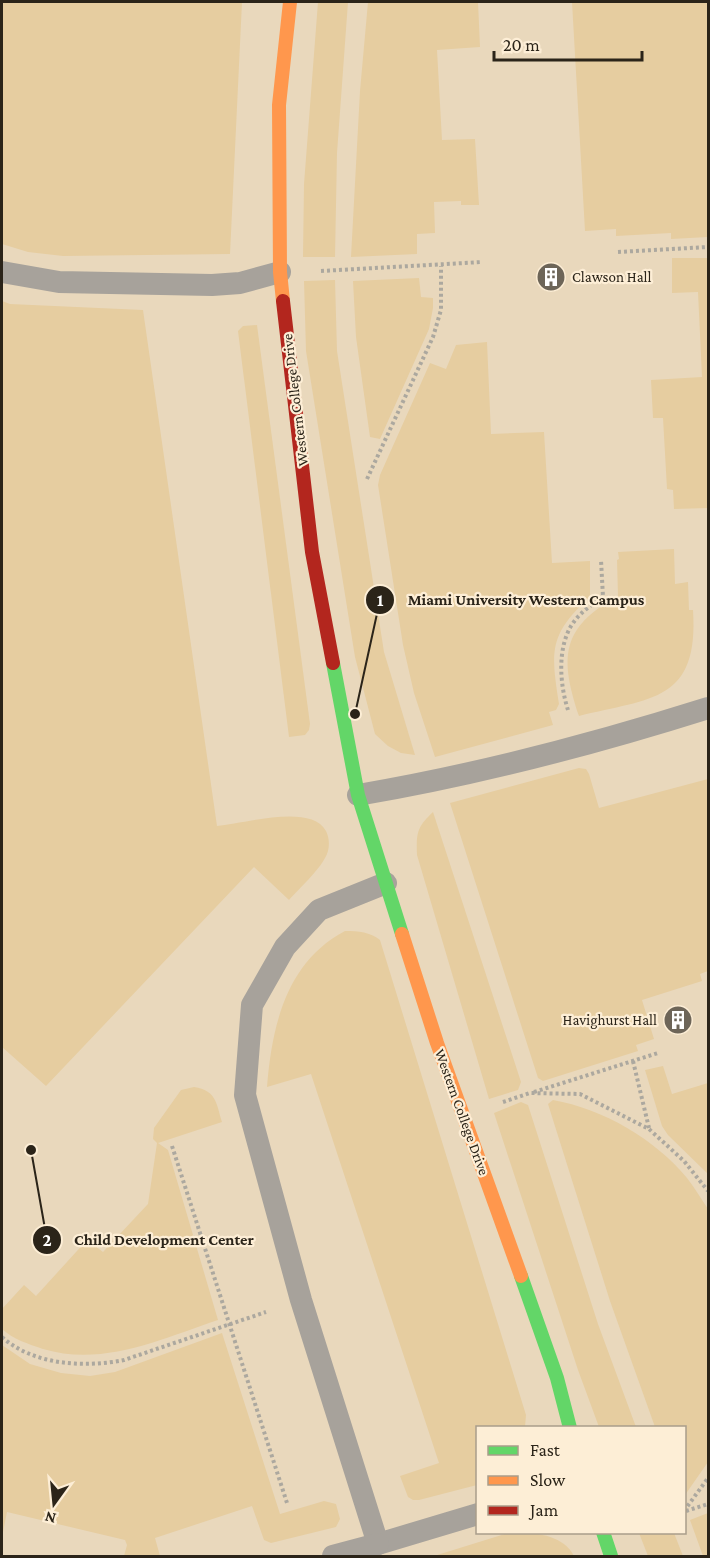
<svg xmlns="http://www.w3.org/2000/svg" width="710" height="1558" font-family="'Crimson Pro',serif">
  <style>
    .built { fill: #e9d8bc; fill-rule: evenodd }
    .green { fill: #e6cda0 }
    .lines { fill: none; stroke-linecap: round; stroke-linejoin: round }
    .path { stroke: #aca89f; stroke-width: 4; stroke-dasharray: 3 3; stroke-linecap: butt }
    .lane { stroke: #a7a29b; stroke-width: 22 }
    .fast { stroke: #63d668; stroke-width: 14 }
    .slow { stroke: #ff974d; stroke-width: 14 }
    .jam { stroke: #b3261e; stroke-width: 14 }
    .labels { text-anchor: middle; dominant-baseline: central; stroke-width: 4.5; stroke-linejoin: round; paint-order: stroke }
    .poi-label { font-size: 15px; fill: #2b2419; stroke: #fdeed6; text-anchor: start }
    .street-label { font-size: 15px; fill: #2b2419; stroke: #fdeed6 }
    .leader { fill: none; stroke: #2b2419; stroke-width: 2 }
    .callout-dot { fill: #2b2419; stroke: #fdeed6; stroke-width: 2 }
    .mark-label { font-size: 18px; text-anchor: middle; font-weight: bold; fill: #fff }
    .callout-label { font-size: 16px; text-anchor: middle; font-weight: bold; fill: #2b2419; stroke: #fdeed6; stroke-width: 4.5; stroke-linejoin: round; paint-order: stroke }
  </style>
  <rect width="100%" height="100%" fill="#e8decd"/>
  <path class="built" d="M2,2H708V1556H2ZM478,1428H684V1532H478Z"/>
  <g class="green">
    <polygon points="2,2 242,2 230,254 63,256 28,252 2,244"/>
    <polygon points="318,2 348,2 337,153 335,257 303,257 304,184"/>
    <polygon points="368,2 478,2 480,47 437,50 442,140 475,139 479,205 461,205 461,201 434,202 435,233 417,234 417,254 351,257 360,91"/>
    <polygon points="572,2 708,2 708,237 671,239 671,233 616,236 616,229 585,231"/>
    <polygon points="672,258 708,258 708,508 674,509 673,490 667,489 663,418 653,418 651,380 702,377 698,292 672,293"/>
    <polygon points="419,278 421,297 433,298 433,308 429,329 380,439 370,437 356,337 353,281"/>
    <polygon points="335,280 337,351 384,652 415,755 401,753 388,746 375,734 355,657 306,351 304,281"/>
    <path d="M2,301L10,304L143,310L217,826C243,824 311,803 326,831C330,839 330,850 325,858C319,870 299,889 289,900L254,867L46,1086L2,1047Z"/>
    <polygon points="257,325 310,724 309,730 305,735 289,737 238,331 243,326"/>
    <path d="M487,342L491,434L544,432L552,563L590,561V597C548,635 551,652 559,704L556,710L549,712L553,725L435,757L414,693L403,645L378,485L380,475L430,363L446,369L456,345Z"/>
    <path d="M674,549L675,584L688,582L689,610H693C699,702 651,698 579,716C560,658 560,628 618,596L617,560L619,559L618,552Z"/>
    <polygon points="579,768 586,769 589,774 599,808 708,779 708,971 700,974 702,981 642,1000 654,1039 636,1045 638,1051 543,1081 538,1078 450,803"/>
    <path d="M433,812L521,1082L518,1090L489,1099L417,855C416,833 417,827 433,812Z"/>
    <path d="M345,931C359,931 370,932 380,940L526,1415L525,1427L478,1428L477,1485L419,1500H413L408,1497L400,1476L439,1463L311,1074L267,1087C272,1026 286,962 345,931Z"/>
    <polygon points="663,1066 672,1094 708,1083 708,1174 668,1135 662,1126 645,1070"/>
    <path d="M194,1087C217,1091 216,1103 222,1122L158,1143L168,1150L218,1320C161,1339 103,1367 43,1349C28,1344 13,1339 2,1329V1309L24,1285L36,1296L87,1240L103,1252L148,1204L157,1143L153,1139L154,1128L181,1090Z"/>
    <path d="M553,1100C603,1109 655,1139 687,1178C695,1188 701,1199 708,1209V1462L685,1495L684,1428L655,1427L610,1301L548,1104Z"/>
    <polygon points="521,1102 528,1105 598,1324 636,1427 599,1427 578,1370 494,1113"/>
    <polygon points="222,1333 280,1514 324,1501 336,1504 340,1519 336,1527 271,1543 264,1540 252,1506 155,1538 160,1556 124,1556 127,1545 125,1540 7,1512 2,1537 2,1345 30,1364 61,1373 90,1376 115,1372"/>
    <polygon points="708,1513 708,1556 703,1556 690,1520"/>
    <path d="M508,1533C531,1532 562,1533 574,1556H434Z"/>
    <polygon points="639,1533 674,1533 683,1556 648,1556"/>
  </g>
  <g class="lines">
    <g class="path">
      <polyline points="618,252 708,247"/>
      <polyline points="321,271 482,262"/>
      <polyline points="367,479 433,337 441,310 441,266"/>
      <path d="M568,710C560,685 557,650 571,626C579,613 591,605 603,597L601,560"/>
      <polyline points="633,1061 649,1128"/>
      <polyline points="534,1092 658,1053"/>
      <polyline points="503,1102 530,1093 580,1094 649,1129 684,1161 708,1191"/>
      <polyline points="172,1146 287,1503"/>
      <path d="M2,1337C33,1365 84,1368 124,1360L266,1312"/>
      <polyline points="684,1511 708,1478"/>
      <polyline points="686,1511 708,1504"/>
    </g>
    <g class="lane">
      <polyline points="2,272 59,282 212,285 240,283 280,272"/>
      <path d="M358,795C476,775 594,744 708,708"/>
      <polyline points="386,883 319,910 285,947 252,1005 245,1095 301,1300 378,1544 478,1514"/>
      <polyline points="333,1556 378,1544"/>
    </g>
    <g class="fast">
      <polyline points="333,663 358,795 402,934"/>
      <polyline points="521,1276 557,1378 570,1428"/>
      <polyline points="603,1532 611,1556"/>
    </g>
    <g class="slow">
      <polyline points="283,301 280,272 279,105 290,2"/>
      <polyline points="402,934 437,1043 521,1276"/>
    </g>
    <polyline class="jam" points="283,301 312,552 333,663"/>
  </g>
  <defs>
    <g id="building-disc" transform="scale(1.5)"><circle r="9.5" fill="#6d6558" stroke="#fdeed6"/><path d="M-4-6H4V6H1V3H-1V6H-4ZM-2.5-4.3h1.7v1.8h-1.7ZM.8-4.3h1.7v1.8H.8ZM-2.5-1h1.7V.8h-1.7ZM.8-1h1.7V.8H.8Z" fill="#fff"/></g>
  </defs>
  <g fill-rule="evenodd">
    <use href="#building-disc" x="551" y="277"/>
    <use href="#building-disc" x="678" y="1020"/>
  </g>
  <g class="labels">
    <g class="poi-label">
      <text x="572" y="277">Clawson Hall</text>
      <text x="657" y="1020" text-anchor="end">Havighurst Hall</text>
    </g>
    <g class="street-label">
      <text transform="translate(295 400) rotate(-97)">Western College Drive</text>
      <text transform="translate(462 1112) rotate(70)">Western College Drive</text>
    </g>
  </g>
  <path class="leader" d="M355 714L380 600M31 1150L47 1240"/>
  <g class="callout-dot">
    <circle cx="355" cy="714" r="6"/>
    <circle cx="31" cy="1150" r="6"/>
    <circle cx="380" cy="600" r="15"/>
    <circle cx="47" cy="1240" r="15"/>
  </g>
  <g class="mark-label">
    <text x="380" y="606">1</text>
    <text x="47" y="1246">2</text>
  </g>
  <g class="callout-label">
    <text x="526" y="605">Miami University Western Campus</text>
    <text x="164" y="1245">Child Development Center</text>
  </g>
  <rect width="710" height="1558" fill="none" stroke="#2b2419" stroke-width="6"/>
  <rect x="476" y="1426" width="210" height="108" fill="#fdeed6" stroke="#a99d8a" stroke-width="1.5"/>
  <rect x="488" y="1446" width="30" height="9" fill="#63d668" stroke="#a99d8a" stroke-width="1.5"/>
  <text x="530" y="1456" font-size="18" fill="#2b2419">Fast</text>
  <rect x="488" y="1476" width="30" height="9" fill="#ff974d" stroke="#a99d8a" stroke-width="1.5"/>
  <text x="530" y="1486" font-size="18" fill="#2b2419">Slow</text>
  <rect x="488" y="1506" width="30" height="9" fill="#b3261e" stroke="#a99d8a" stroke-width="1.5"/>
  <text x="530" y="1516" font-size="18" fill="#2b2419">Jam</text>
  <g transform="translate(54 1504) rotate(195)" stroke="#fdeed6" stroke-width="4.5" paint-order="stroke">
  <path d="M0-4.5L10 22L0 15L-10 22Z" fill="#2b2419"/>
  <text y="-9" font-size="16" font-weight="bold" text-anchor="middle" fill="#2b2419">N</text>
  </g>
  <path d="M494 51v9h148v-9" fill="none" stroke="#2b2419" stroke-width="3"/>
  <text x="503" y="51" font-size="18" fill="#2b2419" stroke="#fdeed6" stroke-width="4.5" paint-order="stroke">20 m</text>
</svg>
